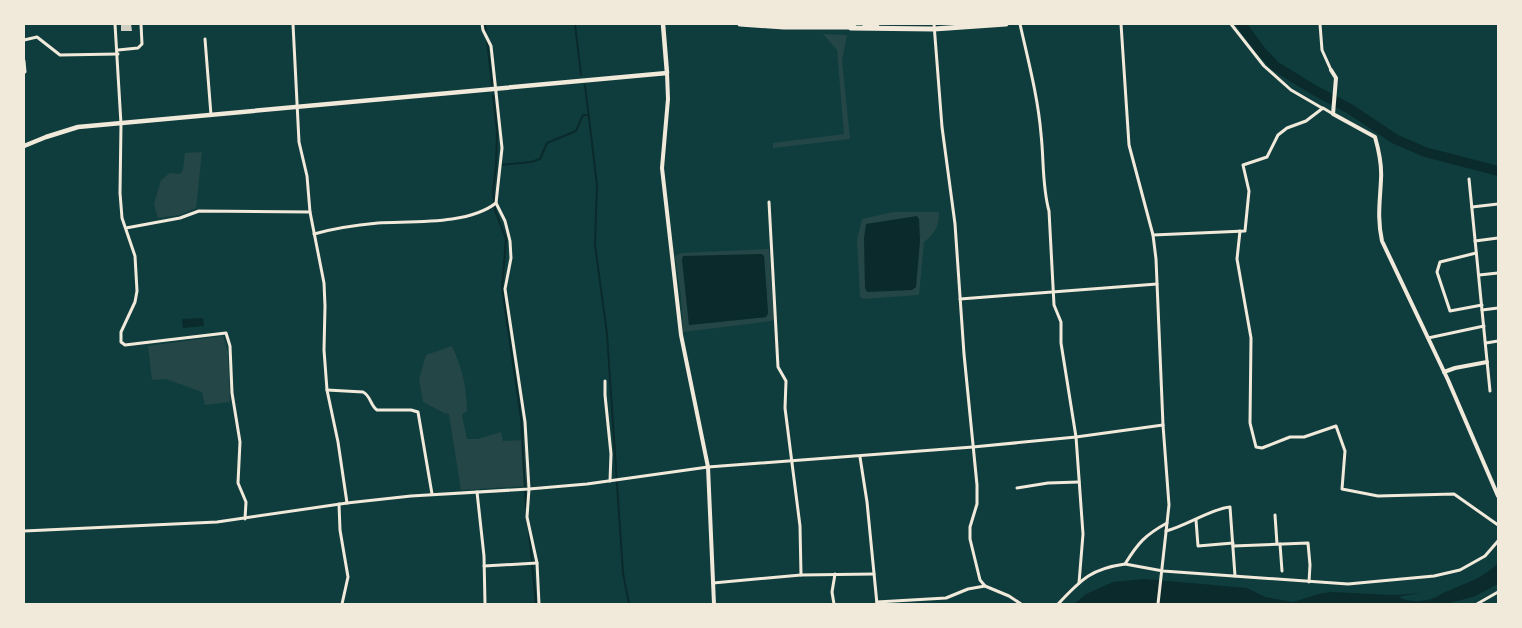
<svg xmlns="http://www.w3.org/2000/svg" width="1522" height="628" font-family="'Roboto Condensed',sans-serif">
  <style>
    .green { fill: #244646; fill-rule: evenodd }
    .water { fill: #0a2a2b }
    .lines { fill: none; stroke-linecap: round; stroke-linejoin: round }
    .stream { stroke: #0a2a2b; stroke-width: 2 }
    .river { stroke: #0a2a2b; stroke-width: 10 }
    .building { fill: #cfcfc3 }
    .minor { stroke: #f1e9da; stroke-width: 3 }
    .tertiary { stroke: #f1e9da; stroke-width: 4 }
    .primary { stroke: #f1e9da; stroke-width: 4.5 }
    .trunk { stroke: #f1e9da; stroke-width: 5 }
  </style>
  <rect width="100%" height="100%" fill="#0f3d3e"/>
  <g class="green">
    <polygon points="823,34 847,35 842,60 850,139 773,148 773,143 844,134 837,50"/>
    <polygon points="202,152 196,208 180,215 158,218 154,204 161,180 170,173 180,174 183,170 185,153"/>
    <path d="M894,212H939C939,226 935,234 924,242L919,295L864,299L860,297L857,240L862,219Z"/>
    <path d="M769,249L774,319L771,321L683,332L681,296L675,256L681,253ZM764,256L768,313L766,317L689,325L687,295Z"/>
    <polygon points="223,336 228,353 230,402 205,405 202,392 166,379 152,380 148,346"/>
    <path d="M452,346C463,372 466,383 467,411L462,415L467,439H478L501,432L503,441L524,440L527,486L461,490L449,414L444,413L423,402L419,379L426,355Z"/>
  </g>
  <g class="water">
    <polygon points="917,216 919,219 920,241 916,287 912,290 867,292 865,288 864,238 866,224"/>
    <polygon points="762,254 764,256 768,313 766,317 689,325 682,260 683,256"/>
    <polygon points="203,318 204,326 183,328 182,319"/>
    <path d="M1498,563V584L1473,597L1445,604H1074L1086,594L1113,582L1145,579L1247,588L1265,597L1293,602L1319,594L1331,592L1393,595L1423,593L1401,596L1400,598C1410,602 1424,602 1434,598C1439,596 1443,592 1448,591C1466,583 1484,578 1498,563Z"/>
  </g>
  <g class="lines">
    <g class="stream">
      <polyline points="485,24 486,34"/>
      <polyline points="575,24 581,75"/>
      <polyline points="487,41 492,85"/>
      <polyline points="585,85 597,185 595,245 607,334 623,573 629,604"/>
      <polyline points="493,96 497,132 496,166 493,191 495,210 506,239 502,288 521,418 526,507"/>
      <polyline points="501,165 531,162 540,159 547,143 576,131 583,115 588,115"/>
      <polyline points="529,532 536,604"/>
    </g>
    <polyline class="river" points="1241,24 1261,51 1275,66 1314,90 1350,109 1395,139 1425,152 1498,171"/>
  </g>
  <polygon class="building" points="121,24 131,24 132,31 121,31"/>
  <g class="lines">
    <g class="minor">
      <polyline points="115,24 121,124 120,193 122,218 135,256 137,291 135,302 121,332 121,342 125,345 226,333 230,346 232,393 240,442 238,483 246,502 245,519"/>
      <polyline points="293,24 299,142 307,176 310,212 324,283 325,306 324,350 327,390 338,442 347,503"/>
      <polyline points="482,24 483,30 491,46 502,148 496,203 505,221 510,241 511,258 505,289 525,422 529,489 527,517 537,563 539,604"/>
      <polyline points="934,24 942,127 955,224 964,354 977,485 977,504 970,527 970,539 980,580 985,586 1009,596 1021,604"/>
      <path d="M1020,24C1028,60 1038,97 1041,134C1044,160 1042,186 1049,211L1054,305L1061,322V343L1076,437L1083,534L1079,583"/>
      <polyline points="1121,24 1129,145 1153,235 1156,259 1163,425 1169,505 1158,604"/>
      <polyline points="1231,24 1264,66 1291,90 1322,108"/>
      <polyline points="1320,24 1322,50 1331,70"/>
      <polyline points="205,39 211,115"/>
      <polyline points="24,40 37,37 60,55 118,54"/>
      <polyline points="118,50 138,48 142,44 141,24"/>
      <polyline points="24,61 25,72"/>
      <polyline points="1469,179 1490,391"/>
      <polyline points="769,202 778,367 786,381 785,408 800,526 801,575"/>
      <polyline points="1472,207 1498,204"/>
      <polyline points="126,228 180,218 199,211 310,212"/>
      <polyline points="1240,231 1237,259 1251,338 1250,423 1256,447 1262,448 1290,437 1304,437 1336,426 1345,451 1342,489 1378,496 1454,494 1498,525"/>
      <path d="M314,234C335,228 356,225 378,223C413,221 468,225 496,203"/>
      <polyline points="1153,235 1245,231 1249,191 1243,165 1267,157 1278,135 1287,128 1306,121 1323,108 1333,114"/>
      <polyline points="1475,241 1498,238"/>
      <polyline points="1476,253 1440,262 1437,272 1450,311 1482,305"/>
      <polyline points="1479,275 1498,273"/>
      <polyline points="960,299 1157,284"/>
      <polyline points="1482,310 1498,308"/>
      <polyline points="1428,338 1484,326"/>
      <polyline points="1486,343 1498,341"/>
      <polyline points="605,381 605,395 611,454 610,481"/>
      <path d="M327,390L363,392C371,396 370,405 377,410H411L418,412L432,494"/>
      <polyline points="860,457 867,502 877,604"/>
      <polyline points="1017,488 1048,483 1079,482"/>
      <polyline points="477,492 484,556 485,604"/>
      <polyline points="339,504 340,530 348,577 342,604"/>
      <polyline points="1275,515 1277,544"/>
      <polyline points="1196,520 1198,546 1233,543"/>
      <polyline points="24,531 217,522 347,503 411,496 529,489 587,484 708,467 973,447 1076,437 1163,425"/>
      <path d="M1166,531C1186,526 1213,508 1230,507L1235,576"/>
      <polyline points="1280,544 1282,571"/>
      <polyline points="1233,546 1308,543 1310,565 1309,582"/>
      <polyline points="1125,564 1163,571 1348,584 1434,576 1460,570 1485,556 1498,541"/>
      <polyline points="484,566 537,563"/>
      <polyline points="713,583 801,575 874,574"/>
      <polyline points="877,602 946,598 968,589 985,586"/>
      <polyline points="834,604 832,592 835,574"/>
      <path d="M1058,604C1081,580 1090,569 1125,564C1138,543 1145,535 1167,523"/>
      <polyline points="1477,604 1498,592"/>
    </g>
    <g class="tertiary">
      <path d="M1331,70L1336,78L1333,114L1375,137C1379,151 1382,165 1381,179C1380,202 1377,218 1382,241L1448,380L1498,496"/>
      <polyline points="667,73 668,99 662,168 681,335 708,467 714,604"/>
      <polyline points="1444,372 1455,368 1487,362"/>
    </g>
    <polyline class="primary" points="24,146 46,137 78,127 667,73 663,24"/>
    <g class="trunk">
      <polyline points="740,24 784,27 854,27"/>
      <polyline points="865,26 877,24"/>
      <polyline points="851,28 934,29 1006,24"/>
    </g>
  </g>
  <rect width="1522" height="628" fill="none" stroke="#f1e9da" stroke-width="50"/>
</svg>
